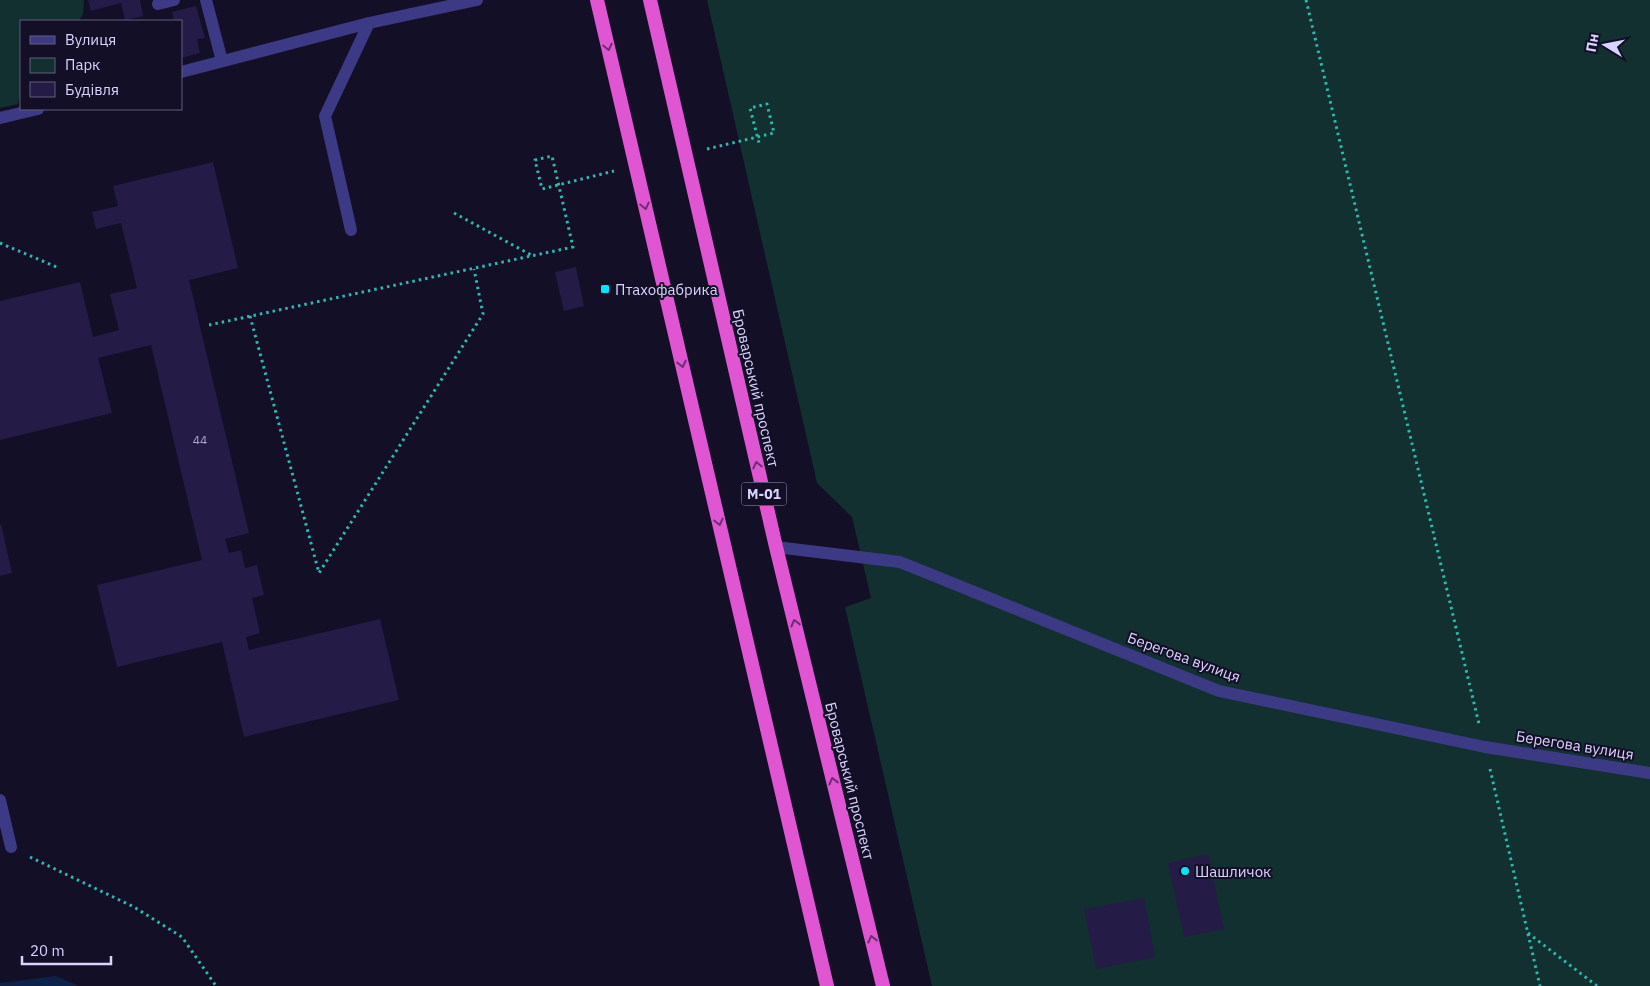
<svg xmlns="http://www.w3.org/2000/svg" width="1650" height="986" font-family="'IBM Plex Sans',sans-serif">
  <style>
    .green { fill: #12302f }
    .water { fill: #0c2248 }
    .building { fill: #241b47 }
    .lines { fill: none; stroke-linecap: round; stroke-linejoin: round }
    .path { stroke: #2fb8b0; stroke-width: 3; stroke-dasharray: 2.5 4; stroke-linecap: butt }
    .service { stroke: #3d3a85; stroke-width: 12 }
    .minor { stroke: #3d3a85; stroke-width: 12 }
    .trunk { stroke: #e055d1; stroke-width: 14 }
    .oneway { stroke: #6f2e73 }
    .poi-dot { fill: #00e5ff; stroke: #130f26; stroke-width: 2 }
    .labels { text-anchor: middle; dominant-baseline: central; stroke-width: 4; stroke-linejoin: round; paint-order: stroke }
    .number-label { font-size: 12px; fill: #aca6d1 }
    .shield { fill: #130f26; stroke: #9e99be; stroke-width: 1 }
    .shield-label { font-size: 14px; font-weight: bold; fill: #d9d4ff }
    .poi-label { font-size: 15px; fill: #d9d4ff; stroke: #130f26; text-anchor: start }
    .street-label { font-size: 15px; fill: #d9d4ff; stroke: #130f26 }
  </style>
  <rect width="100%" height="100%" fill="#130f26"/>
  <g class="green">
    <polygon points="0,0 84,0 83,14 79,21 21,21 21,91 18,104 0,108"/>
    <polygon points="707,0 1650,0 1650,986 932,986 845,607 871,598 852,517 817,483"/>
  </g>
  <polygon class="water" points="56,976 79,986 0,986 0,983"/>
  <g class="building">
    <polygon points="88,0 140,0 143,16 125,20 121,3 91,11"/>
    <polygon points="196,6 205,38 197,39 200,53 181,58 181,21 174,21 172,12"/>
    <polygon points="213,162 238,268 189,280 249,533 225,539 229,553 241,550 245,568 257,565 264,595 252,598 260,633 246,637 249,650 380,619 399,700 244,737 222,642 117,667 97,585 202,560 151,345 98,358 112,413 0,440 0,301 80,282 93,337 119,330 110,294 137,288 121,223 96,229 92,212 118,206 113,186"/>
    <polygon points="576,267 584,306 564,311 555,272"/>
    <polygon points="1,524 12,573 0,576 0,525"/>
    <polygon points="1208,854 1224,929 1184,937 1168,863"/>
    <polygon points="1144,898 1155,957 1096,969 1084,909"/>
  </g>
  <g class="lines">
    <g class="path">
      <polyline points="1306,0 1479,724"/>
      <polyline points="707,149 774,133 767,104 750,108 759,143"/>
      <polyline points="454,213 533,256"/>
      <polyline points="0,243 59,268"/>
      <polyline points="250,316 319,573 483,314 474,269"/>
      <polyline points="209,325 573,247 552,156 535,160 542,189 614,171"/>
      <polyline points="1490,769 1540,986"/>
      <polyline points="30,857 134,907 182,937 216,986"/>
      <polyline points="1528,933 1597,986"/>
    </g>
    <g class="service">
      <polyline points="206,0 222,61"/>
      <polyline points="158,4 174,0"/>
      <polyline points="181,72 369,23 477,0"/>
      <polyline points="0,118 38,109"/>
      <polyline points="351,230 325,116 369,23"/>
      <polyline points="0,800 11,847"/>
    </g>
    <polyline class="minor" points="776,547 900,562 1219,691 1485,747 1650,773"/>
    <g class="trunk">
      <polyline points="597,0 827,986"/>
      <polyline points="650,0 776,547 883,986"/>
    </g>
  </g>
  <defs><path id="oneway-chevron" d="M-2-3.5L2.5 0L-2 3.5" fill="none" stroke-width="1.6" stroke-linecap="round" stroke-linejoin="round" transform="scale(1.25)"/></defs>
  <g class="oneway">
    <use href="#oneway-chevron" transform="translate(608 47) rotate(77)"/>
    <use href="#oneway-chevron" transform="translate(645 206) rotate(77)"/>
    <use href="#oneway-chevron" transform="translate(682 364) rotate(77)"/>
    <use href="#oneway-chevron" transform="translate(757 465) rotate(-103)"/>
    <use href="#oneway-chevron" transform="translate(719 522) rotate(77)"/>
    <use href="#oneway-chevron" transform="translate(795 623) rotate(-104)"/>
    <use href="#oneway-chevron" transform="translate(833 781) rotate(-104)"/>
    <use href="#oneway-chevron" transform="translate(872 939) rotate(-104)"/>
  </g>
  <g class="poi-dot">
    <rect x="600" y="284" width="10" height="10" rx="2.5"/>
    <circle cx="1185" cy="871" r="5"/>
  </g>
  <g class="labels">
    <g class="number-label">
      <text x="200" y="439">44</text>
    </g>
    <rect class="shield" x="741.5" y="482.5" width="45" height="23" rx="4"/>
    <g class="shield-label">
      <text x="764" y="494">М-01</text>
    </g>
    <g class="poi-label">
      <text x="615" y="289">Птахофабрика</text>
      <text x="1195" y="871">Шашличок</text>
    </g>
    <g class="street-label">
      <text transform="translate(756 388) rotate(77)">Броварський проспект</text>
      <text transform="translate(1184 657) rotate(20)">Берегова вулиця</text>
      <text transform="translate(1575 745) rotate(9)">Берегова вулиця</text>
      <text transform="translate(850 781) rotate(76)">Броварський проспект</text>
    </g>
  </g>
  <rect x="20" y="20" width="162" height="90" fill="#130f26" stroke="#625e7d"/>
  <rect x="30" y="36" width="25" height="8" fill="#3d3a85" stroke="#625e7d"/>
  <text x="65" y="45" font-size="15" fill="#d9d4ff">Вулиця</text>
  <rect x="30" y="58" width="25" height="15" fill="#12302f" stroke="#625e7d"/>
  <text x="65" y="70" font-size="15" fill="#d9d4ff">Парк</text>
  <rect x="30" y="82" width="25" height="15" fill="#241b47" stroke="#625e7d"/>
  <text x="65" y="95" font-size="15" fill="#d9d4ff">Будівля</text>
  <g transform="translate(1605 45) rotate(280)" stroke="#130f26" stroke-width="4" paint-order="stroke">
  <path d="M0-4L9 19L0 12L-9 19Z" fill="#d9d4ff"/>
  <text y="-8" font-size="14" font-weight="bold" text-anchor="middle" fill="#d9d4ff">Пн</text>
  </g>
  <path d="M22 956v8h89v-8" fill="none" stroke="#d9d4ff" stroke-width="2.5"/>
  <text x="30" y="956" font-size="15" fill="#d9d4ff" stroke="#130f26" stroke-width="4" paint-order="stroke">20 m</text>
</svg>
